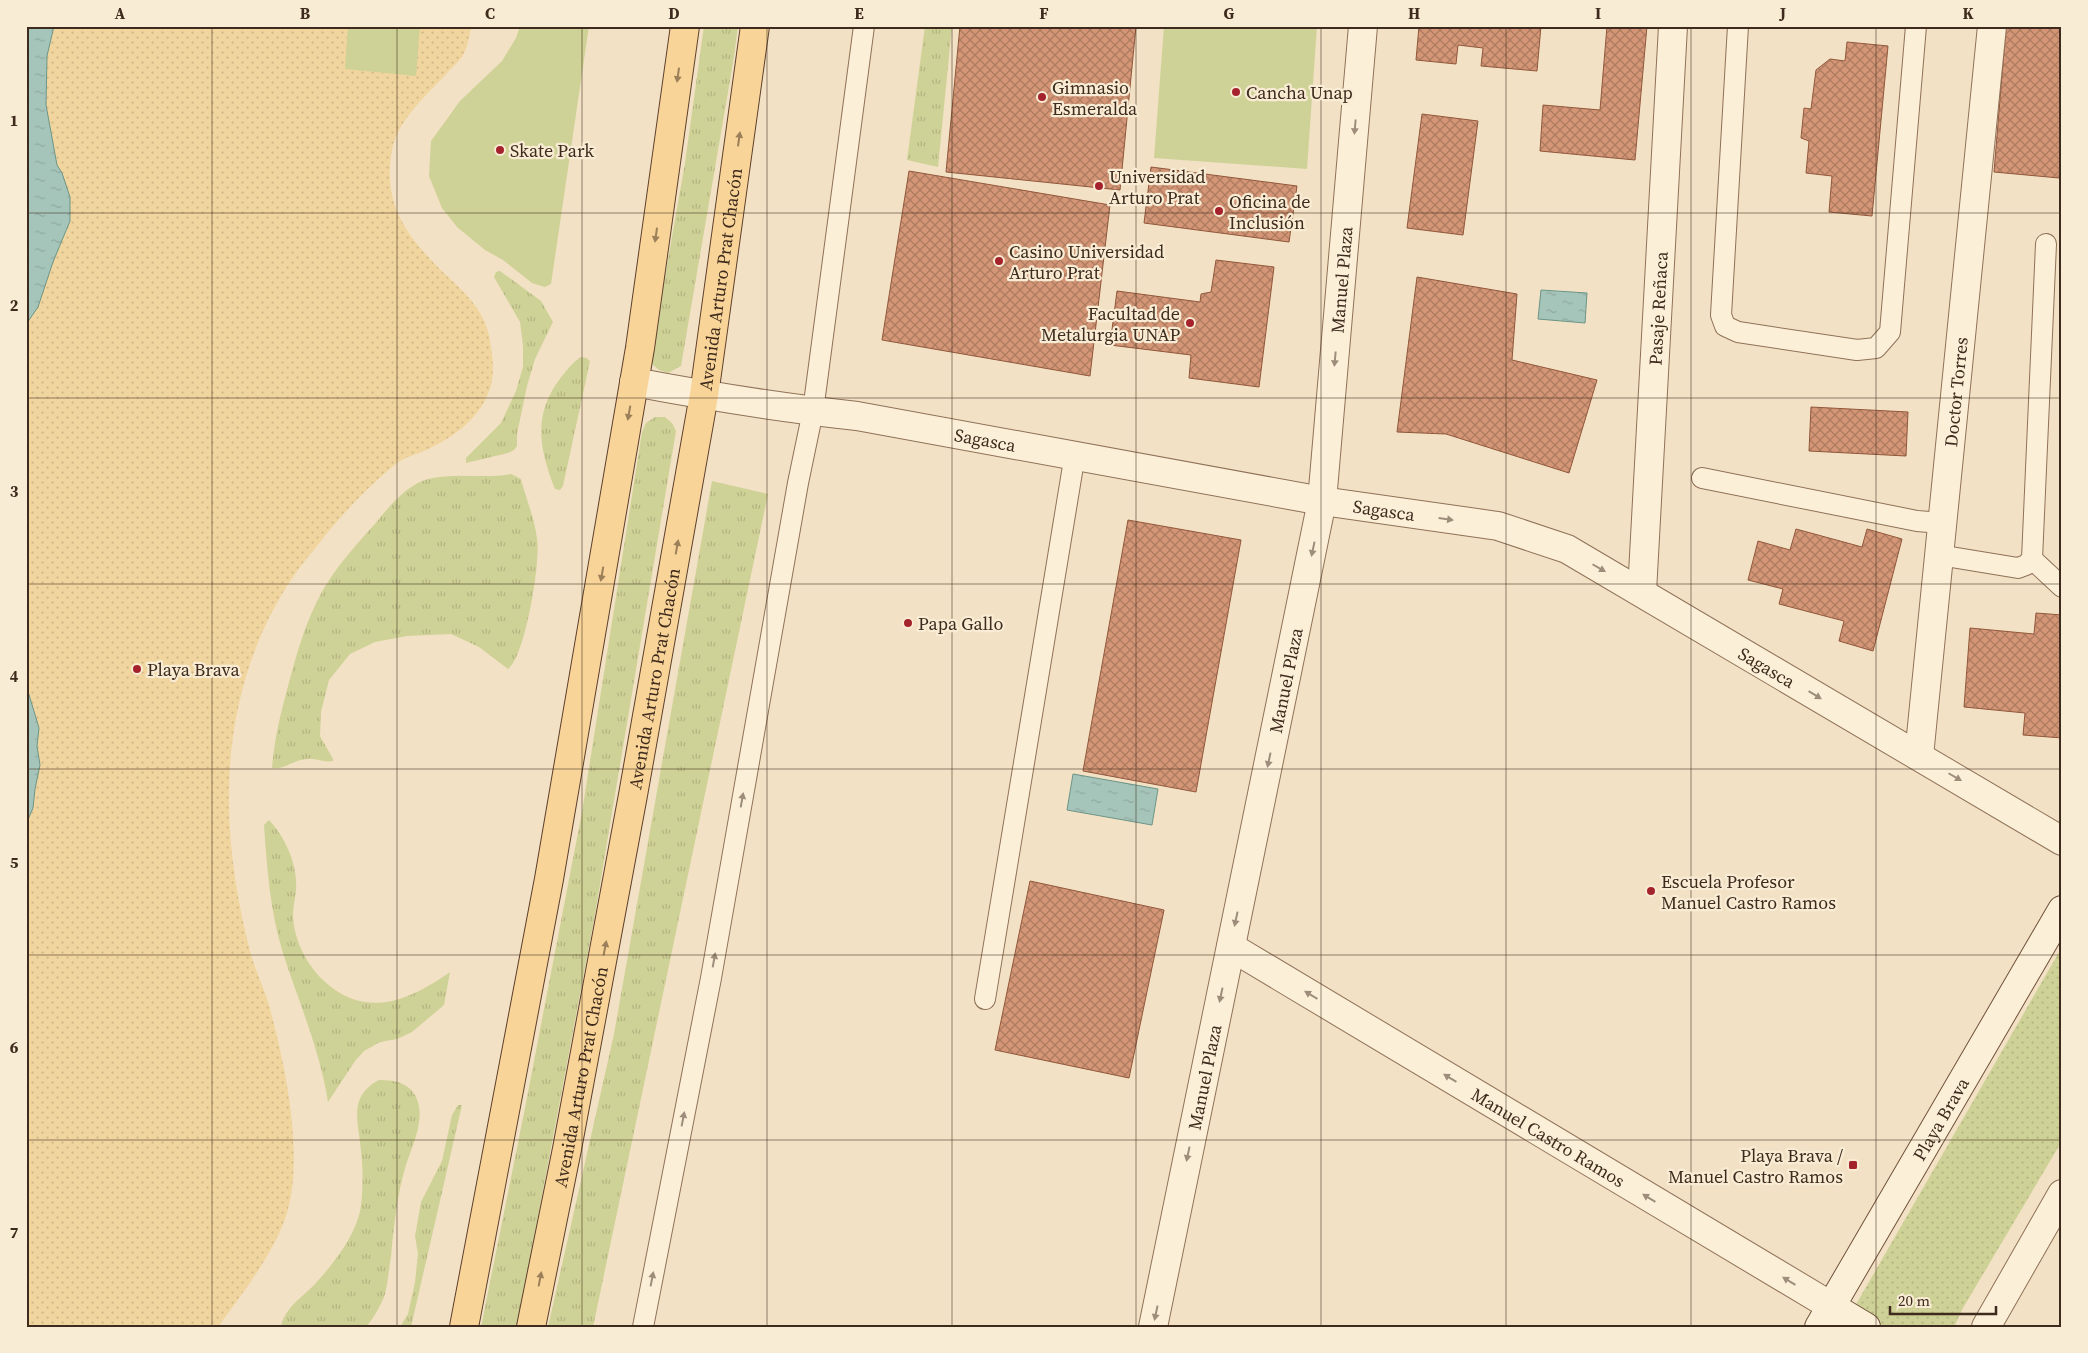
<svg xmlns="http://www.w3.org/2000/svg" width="2088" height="1353" font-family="'Source Serif 4',serif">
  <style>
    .grass { fill: url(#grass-tufts) }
    .sand { fill: url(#sand-dots) }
    .park { fill: url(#park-dots) }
    .pitch { fill: #cfd296 }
    .water { fill: url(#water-ripples); stroke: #6b9587 }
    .building { fill: url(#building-cross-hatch); stroke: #91573b }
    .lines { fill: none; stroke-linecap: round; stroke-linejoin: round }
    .lane-casing { stroke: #8f7158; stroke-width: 22 }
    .street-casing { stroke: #8f7158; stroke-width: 30 }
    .secondary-casing { stroke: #71523b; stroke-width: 30 }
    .primary-casing { stroke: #5d3f2c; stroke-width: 30 }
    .lane { stroke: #fcefd8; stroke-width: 20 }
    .street { stroke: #fcefd8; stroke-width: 28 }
    .secondary { stroke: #fcefd8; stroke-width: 28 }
    .primary { stroke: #f9d498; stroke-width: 28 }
    .oneway { fill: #9c805a }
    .oneway2 { fill: #9d8d7a }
    .grid { fill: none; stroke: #3e2b1d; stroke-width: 1; stroke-opacity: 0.55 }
    .poi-dot { fill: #a4222c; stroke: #f9ecd4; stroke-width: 2 }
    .labels { text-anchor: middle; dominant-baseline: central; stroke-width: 4.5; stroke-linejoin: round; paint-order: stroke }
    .poi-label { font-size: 18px; fill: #3e2b1d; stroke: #f9ecd4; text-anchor: start }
    .street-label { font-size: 18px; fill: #3e2b1d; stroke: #f9ecd4 }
    .neatline { fill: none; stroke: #3e2b1d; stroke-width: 2 }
    .grid-label { font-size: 16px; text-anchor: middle; font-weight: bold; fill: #3e2b1d }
  </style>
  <defs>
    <pattern id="grass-tufts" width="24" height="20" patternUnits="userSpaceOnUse" patternTransform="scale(1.25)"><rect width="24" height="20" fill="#cfd296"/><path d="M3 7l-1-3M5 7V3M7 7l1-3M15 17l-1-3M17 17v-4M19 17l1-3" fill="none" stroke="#b3b481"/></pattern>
    <pattern id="sand-dots" width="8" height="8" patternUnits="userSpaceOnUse" patternTransform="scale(1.25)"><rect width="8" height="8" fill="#f1d59e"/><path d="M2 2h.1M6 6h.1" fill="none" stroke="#d0b788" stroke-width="1.8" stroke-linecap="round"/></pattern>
    <pattern id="park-dots" width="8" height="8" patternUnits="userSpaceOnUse" patternTransform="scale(1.25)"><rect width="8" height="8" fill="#cfd296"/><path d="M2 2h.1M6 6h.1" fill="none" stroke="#b3b481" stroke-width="1.8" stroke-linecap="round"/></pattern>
    <pattern id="water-ripples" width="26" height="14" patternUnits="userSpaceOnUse" patternTransform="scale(1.25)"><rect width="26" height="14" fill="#a6c5ba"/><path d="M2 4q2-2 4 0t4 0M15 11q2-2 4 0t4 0" fill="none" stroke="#90a99f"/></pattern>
    <pattern id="building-cross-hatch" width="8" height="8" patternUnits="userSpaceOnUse" patternTransform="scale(1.25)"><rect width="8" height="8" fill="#d49676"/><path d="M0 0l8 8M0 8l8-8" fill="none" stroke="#ad7b60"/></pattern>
  </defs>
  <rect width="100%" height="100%" fill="#f2e1c4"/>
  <g class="grass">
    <polygon points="704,26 738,26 734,57 681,366 668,373 659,370 650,362 685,163"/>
    <polygon points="925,26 952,26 938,167 907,160"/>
    <polygon points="500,271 541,301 553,322 535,359 527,386 517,434 517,446 514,450 508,453 466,463 466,458 501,423 516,391 523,367 523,345 520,322 494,277 496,272"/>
    <path d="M581,357L586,358L590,361L563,486L560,490L555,489C539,448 532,414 562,376C568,369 573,362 581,357Z"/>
    <polygon points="655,417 665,417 672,423 676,431 594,920 527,1275 516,1327 481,1327 524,1113 582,812 642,432 646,423"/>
    <path d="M511,474L521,479C526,499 535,519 537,539C541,561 525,658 508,669L479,647L451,634L407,636L375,642L350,654L329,680L321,712L320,736L333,759V761C324,763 316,758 308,759C294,759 285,770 272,768C274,741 280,716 287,690C296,656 305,622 323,590C336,567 356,545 374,525C388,508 406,485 428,479C455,472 484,479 511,474Z"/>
    <polygon points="712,481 768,494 593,1327 548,1327 614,1034"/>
    <path d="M269,820C286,838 298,866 296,890C294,908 291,912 295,931C299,949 310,968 323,980C365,1020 409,1001 450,972L444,1005L412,1032L397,1039L380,1042L364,1051L355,1061L328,1102C320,1050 299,1003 283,953C270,911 267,868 264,825Z"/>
    <path d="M379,1080C396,1080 412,1083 418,1102C424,1123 412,1146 406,1165C397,1194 394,1226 391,1256C389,1268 388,1282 385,1294C381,1305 374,1318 366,1327H281C284,1309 301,1298 313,1286C333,1265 358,1233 361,1205C363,1189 363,1166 361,1151C359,1123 347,1097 379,1080Z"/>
    <polygon points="458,1105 462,1105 411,1327 400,1327 408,1314 415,1282 418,1254 415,1236 421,1202 442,1161 452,1115"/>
  </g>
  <path class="sand" d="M54,26H472C469,35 468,47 463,55C460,61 453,66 448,72C428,94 398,119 392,150C382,205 407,237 445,274C469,297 487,312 491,347C493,359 494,373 491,385C482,418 453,438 424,451C415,455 405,457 397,463C371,484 349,507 328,532C319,544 309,555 300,567C251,633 228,718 229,800C229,852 238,905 251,955C256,972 264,988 269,1005C285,1064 306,1160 285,1219C270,1259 243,1292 218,1327H26V824L33,808L35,789L40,765L37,746L39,728L27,688L26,680V328L29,320L38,307L58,247L67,230L62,173L57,165L46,105L47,56Z"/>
  <polygon class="park" points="2062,947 2062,1141 1963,1308 1954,1327 1843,1327"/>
  <g class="pitch">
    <polygon points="348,26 420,26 416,76 345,69"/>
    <polygon points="520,26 589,26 551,284 545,287 532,283 503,260 485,250 457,227 442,208 429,176 431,141 460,101 502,61 516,38"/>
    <polygon points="1164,26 1317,26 1307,169 1154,158"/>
  </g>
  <g class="water">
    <polygon points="26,26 54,26 47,56 46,105 57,165 62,173 70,197 70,221 53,262 38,307 29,320 26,328"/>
    <polygon points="1541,290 1587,293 1585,323 1538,319"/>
    <polygon points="26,680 27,688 39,728 37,746 40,765 35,789 33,808 26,824"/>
    <polygon points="1073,774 1158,789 1152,825 1067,810"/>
  </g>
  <g class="building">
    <polygon points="960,26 1136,26 1120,190 946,172"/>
    <polygon points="1419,26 1541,26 1537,71 1481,66 1483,48 1458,45 1456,64 1416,60"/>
    <polygon points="1607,26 1647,26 1635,160 1540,151 1543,105 1600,110"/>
    <polygon points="2006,26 2062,26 2062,147 2059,178 1994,172"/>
    <polygon points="1847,42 1888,46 1872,216 1829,212 1832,176 1806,173 1809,141 1801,138 1804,108 1811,109 1816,70 1830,59 1845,61"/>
    <polygon points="1422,114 1478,121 1463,235 1407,228"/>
    <polygon points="1151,167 1297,186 1289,242 1144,223"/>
    <polygon points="909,171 1110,205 1090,376 882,340"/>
    <polygon points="1216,260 1274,267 1259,387 1189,378 1191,355 1110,345 1117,291 1200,302 1201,294 1211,292"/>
    <polygon points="1417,277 1517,294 1512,360 1597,380 1569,473 1446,434 1397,432"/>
    <polygon points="1811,407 1908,412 1906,456 1809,451"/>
    <polygon points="1128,520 1241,540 1196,792 1083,771"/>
    <polygon points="1796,529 1862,547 1867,529 1902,539 1873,651 1839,641 1844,621 1779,604 1783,589 1748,580 1758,541 1790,550"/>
    <polygon points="2036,613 2062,615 2062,738 2023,735 2025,713 1964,707 1970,628 2034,634"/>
    <polygon points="1030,881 1164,910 1129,1078 995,1050"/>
  </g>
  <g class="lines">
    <g class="lane-casing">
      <g id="lane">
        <polyline points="1738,26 1721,315 1725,326 1738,332 1857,350 1876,348 1890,332 1916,26"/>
        <polyline points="1702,478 1917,521 1942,523"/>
        <polyline points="1939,555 2018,568 2026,565 2032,559 2046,244"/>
        <polyline points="2032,559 2062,587"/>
        <polyline points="985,999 1075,454"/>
        <polyline points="643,1327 711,978 798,483 813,411 864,26"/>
      </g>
    </g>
    <g class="street-casing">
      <g id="street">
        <path id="s1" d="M634,382C708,396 783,408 857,416L1322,501L1498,526L1567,549L2062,841"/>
        <path id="s2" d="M1642,592L1673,26"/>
        <path id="s3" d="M1919,756L1992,26"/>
        <path id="s4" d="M1231,947L1831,1306"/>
        <path id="s5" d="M1153,1327L1322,501L1363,26"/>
        <polyline points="1986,1327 2062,1194"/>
      </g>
    </g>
    <g class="secondary-casing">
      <g id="secondary">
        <polyline points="1831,1306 1866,1327"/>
        <path id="s6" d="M1819,1327L2062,910"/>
      </g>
    </g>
    <g class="primary-casing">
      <g id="primary">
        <polyline points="464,1327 549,879 640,348 685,26"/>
        <path id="s7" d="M531,1327L567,1149L633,795L704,395L755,26"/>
      </g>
    </g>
    <use href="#lane" class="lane"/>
    <use href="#street" class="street"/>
    <use href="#secondary" class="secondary"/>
    <use href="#primary" class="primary"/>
  </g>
  <defs><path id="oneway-solid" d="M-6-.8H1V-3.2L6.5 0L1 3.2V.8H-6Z" transform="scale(1.25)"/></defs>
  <g class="oneway">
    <use href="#oneway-solid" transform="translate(678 75) rotate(98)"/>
    <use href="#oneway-solid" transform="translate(739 139) rotate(-82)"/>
    <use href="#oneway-solid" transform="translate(656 235) rotate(98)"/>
    <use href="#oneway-solid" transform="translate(629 413) rotate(100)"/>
    <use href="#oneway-solid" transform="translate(677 547) rotate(-80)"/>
    <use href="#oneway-solid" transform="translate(602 574) rotate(100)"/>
    <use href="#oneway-solid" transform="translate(605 948) rotate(-79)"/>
    <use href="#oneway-solid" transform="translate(540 1279) rotate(-79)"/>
  </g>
  <g class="oneway2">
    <use href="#oneway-solid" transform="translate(1355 127) rotate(95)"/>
    <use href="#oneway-solid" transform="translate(1335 359) rotate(95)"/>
    <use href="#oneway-solid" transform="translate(1446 519) rotate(8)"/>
    <use href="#oneway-solid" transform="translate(1313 549) rotate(102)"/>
    <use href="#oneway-solid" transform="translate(1599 568) rotate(30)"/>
    <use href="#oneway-solid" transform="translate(1815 695) rotate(31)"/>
    <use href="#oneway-solid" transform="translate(1269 760) rotate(102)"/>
    <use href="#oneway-solid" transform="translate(1955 777) rotate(30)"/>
    <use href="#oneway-solid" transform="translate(742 800) rotate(-80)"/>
    <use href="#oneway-solid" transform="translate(1236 919) rotate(102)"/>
    <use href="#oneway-solid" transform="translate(714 960) rotate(-80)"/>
    <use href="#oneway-solid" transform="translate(1221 995) rotate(102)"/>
    <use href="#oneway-solid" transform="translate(1311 995) rotate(-149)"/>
    <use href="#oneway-solid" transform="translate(1450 1078) rotate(-149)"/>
    <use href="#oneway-solid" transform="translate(683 1119) rotate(-79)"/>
    <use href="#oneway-solid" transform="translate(1188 1154) rotate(102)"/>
    <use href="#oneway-solid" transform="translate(1649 1198) rotate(-149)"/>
    <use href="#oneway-solid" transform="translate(652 1279) rotate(-79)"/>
    <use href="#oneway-solid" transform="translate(1789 1281) rotate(-149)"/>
    <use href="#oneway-solid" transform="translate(1156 1313) rotate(102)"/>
  </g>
  <path class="grid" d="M212,26V1327M397,26V1327M582,26V1327M767,26V1327M952,26V1327M1136,26V1327M1321,26V1327M1506,26V1327M1691,26V1327M1876,26V1327M26,213H2062M26,398H2062M26,584H2062M26,769H2062M26,955H2062M26,1140H2062"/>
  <g class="poi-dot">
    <circle cx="1236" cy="92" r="5"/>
    <circle cx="1042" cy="97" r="5"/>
    <circle cx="500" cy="150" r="5"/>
    <circle cx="1099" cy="186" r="5"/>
    <circle cx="1219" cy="211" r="5"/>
    <circle cx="999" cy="261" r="5"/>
    <circle cx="1190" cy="323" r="5"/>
    <circle cx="908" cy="623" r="5"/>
    <circle cx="137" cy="669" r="5"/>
    <circle cx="1651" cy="891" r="5"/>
    <rect x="1848" y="1160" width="10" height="10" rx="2.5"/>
  </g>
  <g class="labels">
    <g class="poi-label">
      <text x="1052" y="87">Gimnasio<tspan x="1052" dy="21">Esmeralda</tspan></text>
      <text x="1246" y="92">Cancha Unap</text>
      <text x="510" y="150">Skate Park</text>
      <text x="1109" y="176">Universidad<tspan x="1109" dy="21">Arturo Prat</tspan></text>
      <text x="1229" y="201">Oficina de<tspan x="1229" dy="21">Inclusión</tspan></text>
      <text x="1009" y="251">Casino Universidad<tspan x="1009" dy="21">Arturo Prat</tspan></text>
      <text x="1180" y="313" text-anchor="end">Facultad de<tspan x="1180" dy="21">Metalurgia UNAP</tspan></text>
      <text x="918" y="623">Papa Gallo</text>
      <text x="147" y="669">Playa Brava</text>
      <text x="1661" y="881">Escuela Profesor<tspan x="1661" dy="21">Manuel Castro Ramos</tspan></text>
      <text x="1843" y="1155" text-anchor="end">Playa Brava /<tspan x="1843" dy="21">Manuel Castro Ramos</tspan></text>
    </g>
    <g class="street-label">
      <text stroke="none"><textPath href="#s7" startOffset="1065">Avenida Arturo Prat Chacón</textPath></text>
      <text stroke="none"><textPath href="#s5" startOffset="1065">Manuel Plaza</textPath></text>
      <text stroke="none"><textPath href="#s2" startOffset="284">Pasaje Reñaca</textPath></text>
      <text stroke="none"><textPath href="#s3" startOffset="366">Doctor Torres</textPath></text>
      <text stroke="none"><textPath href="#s1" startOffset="356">Sagasca</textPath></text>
      <text stroke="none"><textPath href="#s1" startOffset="761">Sagasca</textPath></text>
      <text stroke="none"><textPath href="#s1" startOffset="1181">Sagasca</textPath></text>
      <text stroke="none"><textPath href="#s7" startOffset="660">Avenida Arturo Prat Chacón</textPath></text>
      <text stroke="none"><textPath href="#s5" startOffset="660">Manuel Plaza</textPath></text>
      <text stroke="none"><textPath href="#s7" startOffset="255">Avenida Arturo Prat Chacón</textPath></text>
      <text stroke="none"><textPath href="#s5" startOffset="255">Manuel Plaza</textPath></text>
      <text stroke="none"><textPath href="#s6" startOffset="241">Playa Brava</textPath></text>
      <text stroke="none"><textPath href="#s4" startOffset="370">Manuel Castro Ramos</textPath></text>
    </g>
  </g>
  <rect width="2088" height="1353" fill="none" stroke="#f9ecd4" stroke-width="55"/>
  <path d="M1890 1306v8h106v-8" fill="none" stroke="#3e2b1d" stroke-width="2.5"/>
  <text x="1898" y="1306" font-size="15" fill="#3e2b1d" stroke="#f9ecd4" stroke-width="4" paint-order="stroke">20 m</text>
  <rect x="28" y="28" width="2032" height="1298" class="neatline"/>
  <g class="grid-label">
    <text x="120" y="19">A</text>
    <text x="305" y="19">B</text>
    <text x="490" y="19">C</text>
    <text x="674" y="19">D</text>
    <text x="859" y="19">E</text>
    <text x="1044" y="19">F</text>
    <text x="1229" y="19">G</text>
    <text x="1414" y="19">H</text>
    <text x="1598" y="19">I</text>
    <text x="1783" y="19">J</text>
    <text x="1968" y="19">K</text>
    <text x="14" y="126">1</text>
    <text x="14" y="311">2</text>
    <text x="14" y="497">3</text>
    <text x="14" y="682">4</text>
    <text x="14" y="868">5</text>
    <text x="14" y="1053">6</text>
    <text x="14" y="1238">7</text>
  </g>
</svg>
